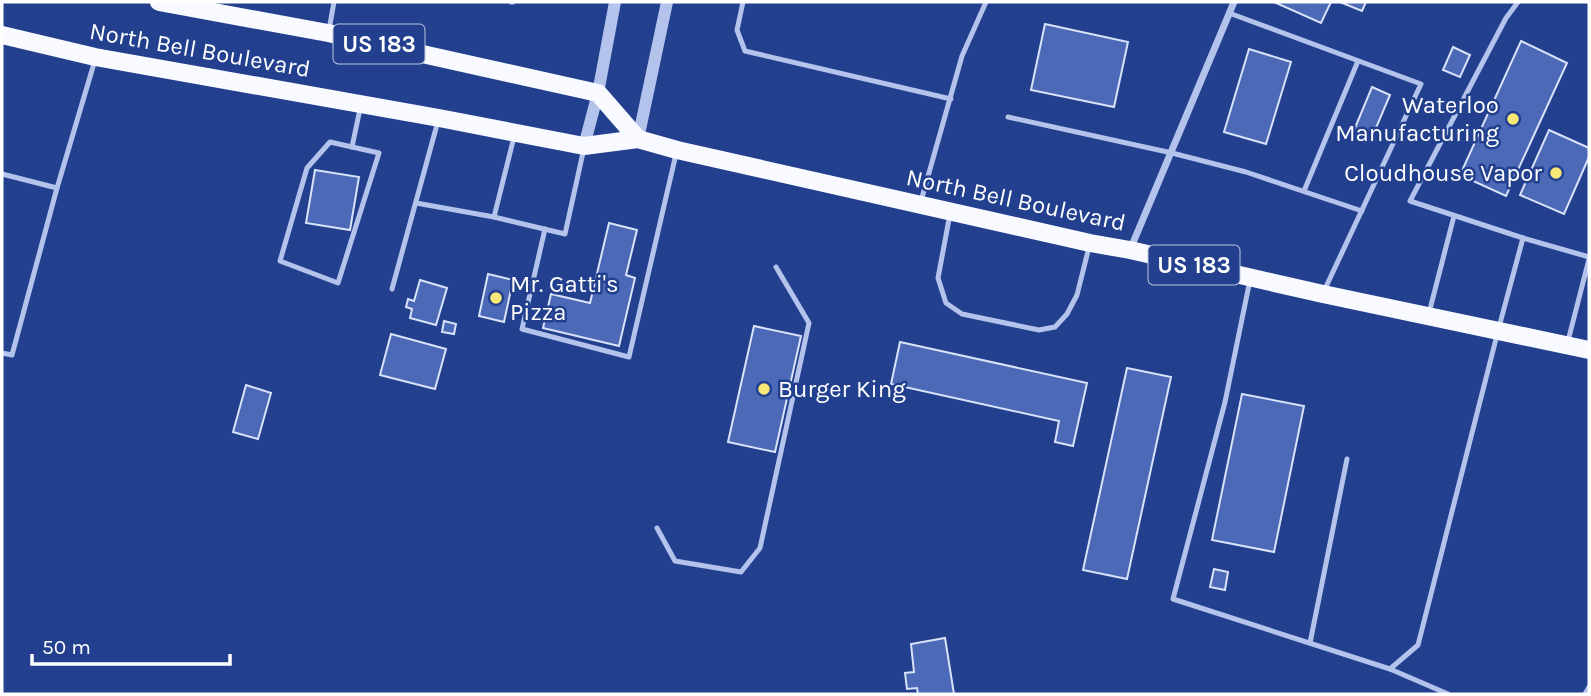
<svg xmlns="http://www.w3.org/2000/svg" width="1591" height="696" font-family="Karla,sans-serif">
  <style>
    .building { fill: #4b69b6; stroke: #d8e2f9; stroke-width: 2 }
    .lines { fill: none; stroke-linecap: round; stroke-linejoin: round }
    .service { stroke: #b3c3ec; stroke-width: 5 }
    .minor { stroke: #b3c3ec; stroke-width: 7 }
    .tertiary { stroke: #b3c3ec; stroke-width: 12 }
    .primary { stroke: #f9faff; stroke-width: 18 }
    .poi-dot { fill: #f7e776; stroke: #23408f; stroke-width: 2.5 }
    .labels { text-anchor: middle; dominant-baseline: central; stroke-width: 5; stroke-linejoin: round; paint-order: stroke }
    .shield { fill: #23408f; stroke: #bdc6dd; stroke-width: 2 }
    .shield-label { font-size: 23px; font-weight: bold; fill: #fff }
    .street-label { font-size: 24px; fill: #fff; stroke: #23408f }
    .poi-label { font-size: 24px; fill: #fff; stroke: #23408f; text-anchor: end }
  </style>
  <rect width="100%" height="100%" fill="#23408f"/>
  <g class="building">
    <polygon points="1277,2 1331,2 1321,23 1276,3"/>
    <polygon points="1340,2 1366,2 1362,11"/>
    <polygon points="1045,24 1128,42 1114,107 1031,90"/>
    <polygon points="1521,41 1567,63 1506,196 1460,175"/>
    <polygon points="1453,47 1470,55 1460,77 1443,70"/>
    <polygon points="1249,49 1291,62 1266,144 1224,132"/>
    <polygon points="1372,87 1390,95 1370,142 1352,135"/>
    <polygon points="1549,130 1589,148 1589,157 1564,214 1520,195"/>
    <polygon points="315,170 359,177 350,230 306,223"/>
    <polygon points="609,223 637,230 626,275 635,278 619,346 543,328 551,294 590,303"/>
    <polygon points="488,274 513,280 504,322 479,316"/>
    <polygon points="420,280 447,288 436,325 410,318 412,309 406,307 408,299 414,301"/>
    <polygon points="444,321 456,324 454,334 442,332"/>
    <polygon points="754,326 801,336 775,452 728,442"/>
    <polygon points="391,334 446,349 435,389 380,375"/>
    <polygon points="900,342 1087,383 1073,446 1055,442 1059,421 891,384"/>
    <polygon points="1127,368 1171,377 1127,579 1083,570"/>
    <polygon points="246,385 271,393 258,439 233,432"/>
    <polygon points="1242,394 1304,406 1274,552 1212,540"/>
    <polygon points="1214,569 1228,572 1225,590 1210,587"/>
    <polygon points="945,638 954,694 918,694 917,688 907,689 905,673 914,672 911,644"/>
  </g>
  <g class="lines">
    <g class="service">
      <polyline points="511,2 513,2"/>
      <polyline points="743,2 737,30 745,51 951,99"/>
      <polyline points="1518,2 1506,18 1410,201 1523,238"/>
      <polyline points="1229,13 1421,84 1324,291"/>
      <polyline points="329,30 334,2"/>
      <polyline points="1008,117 1172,153 1246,172 1362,211"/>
      <polygon points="330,142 379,153 338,283 280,261 307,168"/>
      <polyline points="352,147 360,109"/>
      <polyline points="2,174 57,188"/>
      <polyline points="1304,191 1358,61"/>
      <polyline points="921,201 962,56 986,2"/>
      <polyline points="416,203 494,217 514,137"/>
      <polyline points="950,214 938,278 946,303 962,314 1039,330 1055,327 1067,314 1077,295 1089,247"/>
      <polyline points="494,217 565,234 584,148"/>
      <polyline points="545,229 522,329 629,357 676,154"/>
      <polyline points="1250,280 1225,402 1173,599 1390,669 1418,645 1498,331 1523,238 1589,257"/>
      <polyline points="392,289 438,121"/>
      <polyline points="1429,313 1454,216"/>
      <polyline points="1568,341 1589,259"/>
      <polyline points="2,353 12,355 57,188 95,60"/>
      <polyline points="657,528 675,561 741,572 760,548 809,323 776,267"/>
      <polyline points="1310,643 1347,459"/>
      <polyline points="1390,669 1448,694"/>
      <polyline points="1585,694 1589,687"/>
    </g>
    <polyline class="minor" points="1130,250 1234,2"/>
    <g class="tertiary">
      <polyline points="638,139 667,2"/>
      <polyline points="584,146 598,93 615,2"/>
    </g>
    <g class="primary">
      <polyline points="159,2 328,33 598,93 638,139"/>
      <polyline points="2,35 95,57 439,118 584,146 638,139 677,150 1090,243 1130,250 1323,294 1589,350"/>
    </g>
  </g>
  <g class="poi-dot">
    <circle cx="1513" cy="119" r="7"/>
    <circle cx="1556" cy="173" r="7"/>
    <circle cx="496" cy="298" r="7"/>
    <circle cx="764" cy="389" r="7"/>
  </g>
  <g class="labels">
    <g class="shield">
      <rect x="333.5" y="24.5" width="91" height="39" rx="5"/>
      <rect x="1148.5" y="245.5" width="91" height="39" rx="5"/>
    </g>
    <g class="shield-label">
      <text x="379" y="44">US 183</text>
      <text x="1194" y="265">US 183</text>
    </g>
    <g class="street-label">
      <text transform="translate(200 50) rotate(10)">North Bell Boulevard</text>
      <text transform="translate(1016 200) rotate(12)">North Bell Boulevard</text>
    </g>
    <g class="poi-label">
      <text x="1499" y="105">Waterloo<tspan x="1499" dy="28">Manufacturing</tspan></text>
      <text x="1542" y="173">Cloudhouse Vapor</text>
      <text x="510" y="284" text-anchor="start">Mr. Gatti's<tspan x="510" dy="28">Pizza</tspan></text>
      <text x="778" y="389" text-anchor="start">Burger King</text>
    </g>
  </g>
  <rect width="1591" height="696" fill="none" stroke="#ffffff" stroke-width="7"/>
  <path d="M32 654v10h198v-10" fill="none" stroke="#ffffff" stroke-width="3.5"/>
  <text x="42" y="654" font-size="21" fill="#ffffff" stroke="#23408f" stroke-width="5" paint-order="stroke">50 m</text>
</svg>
